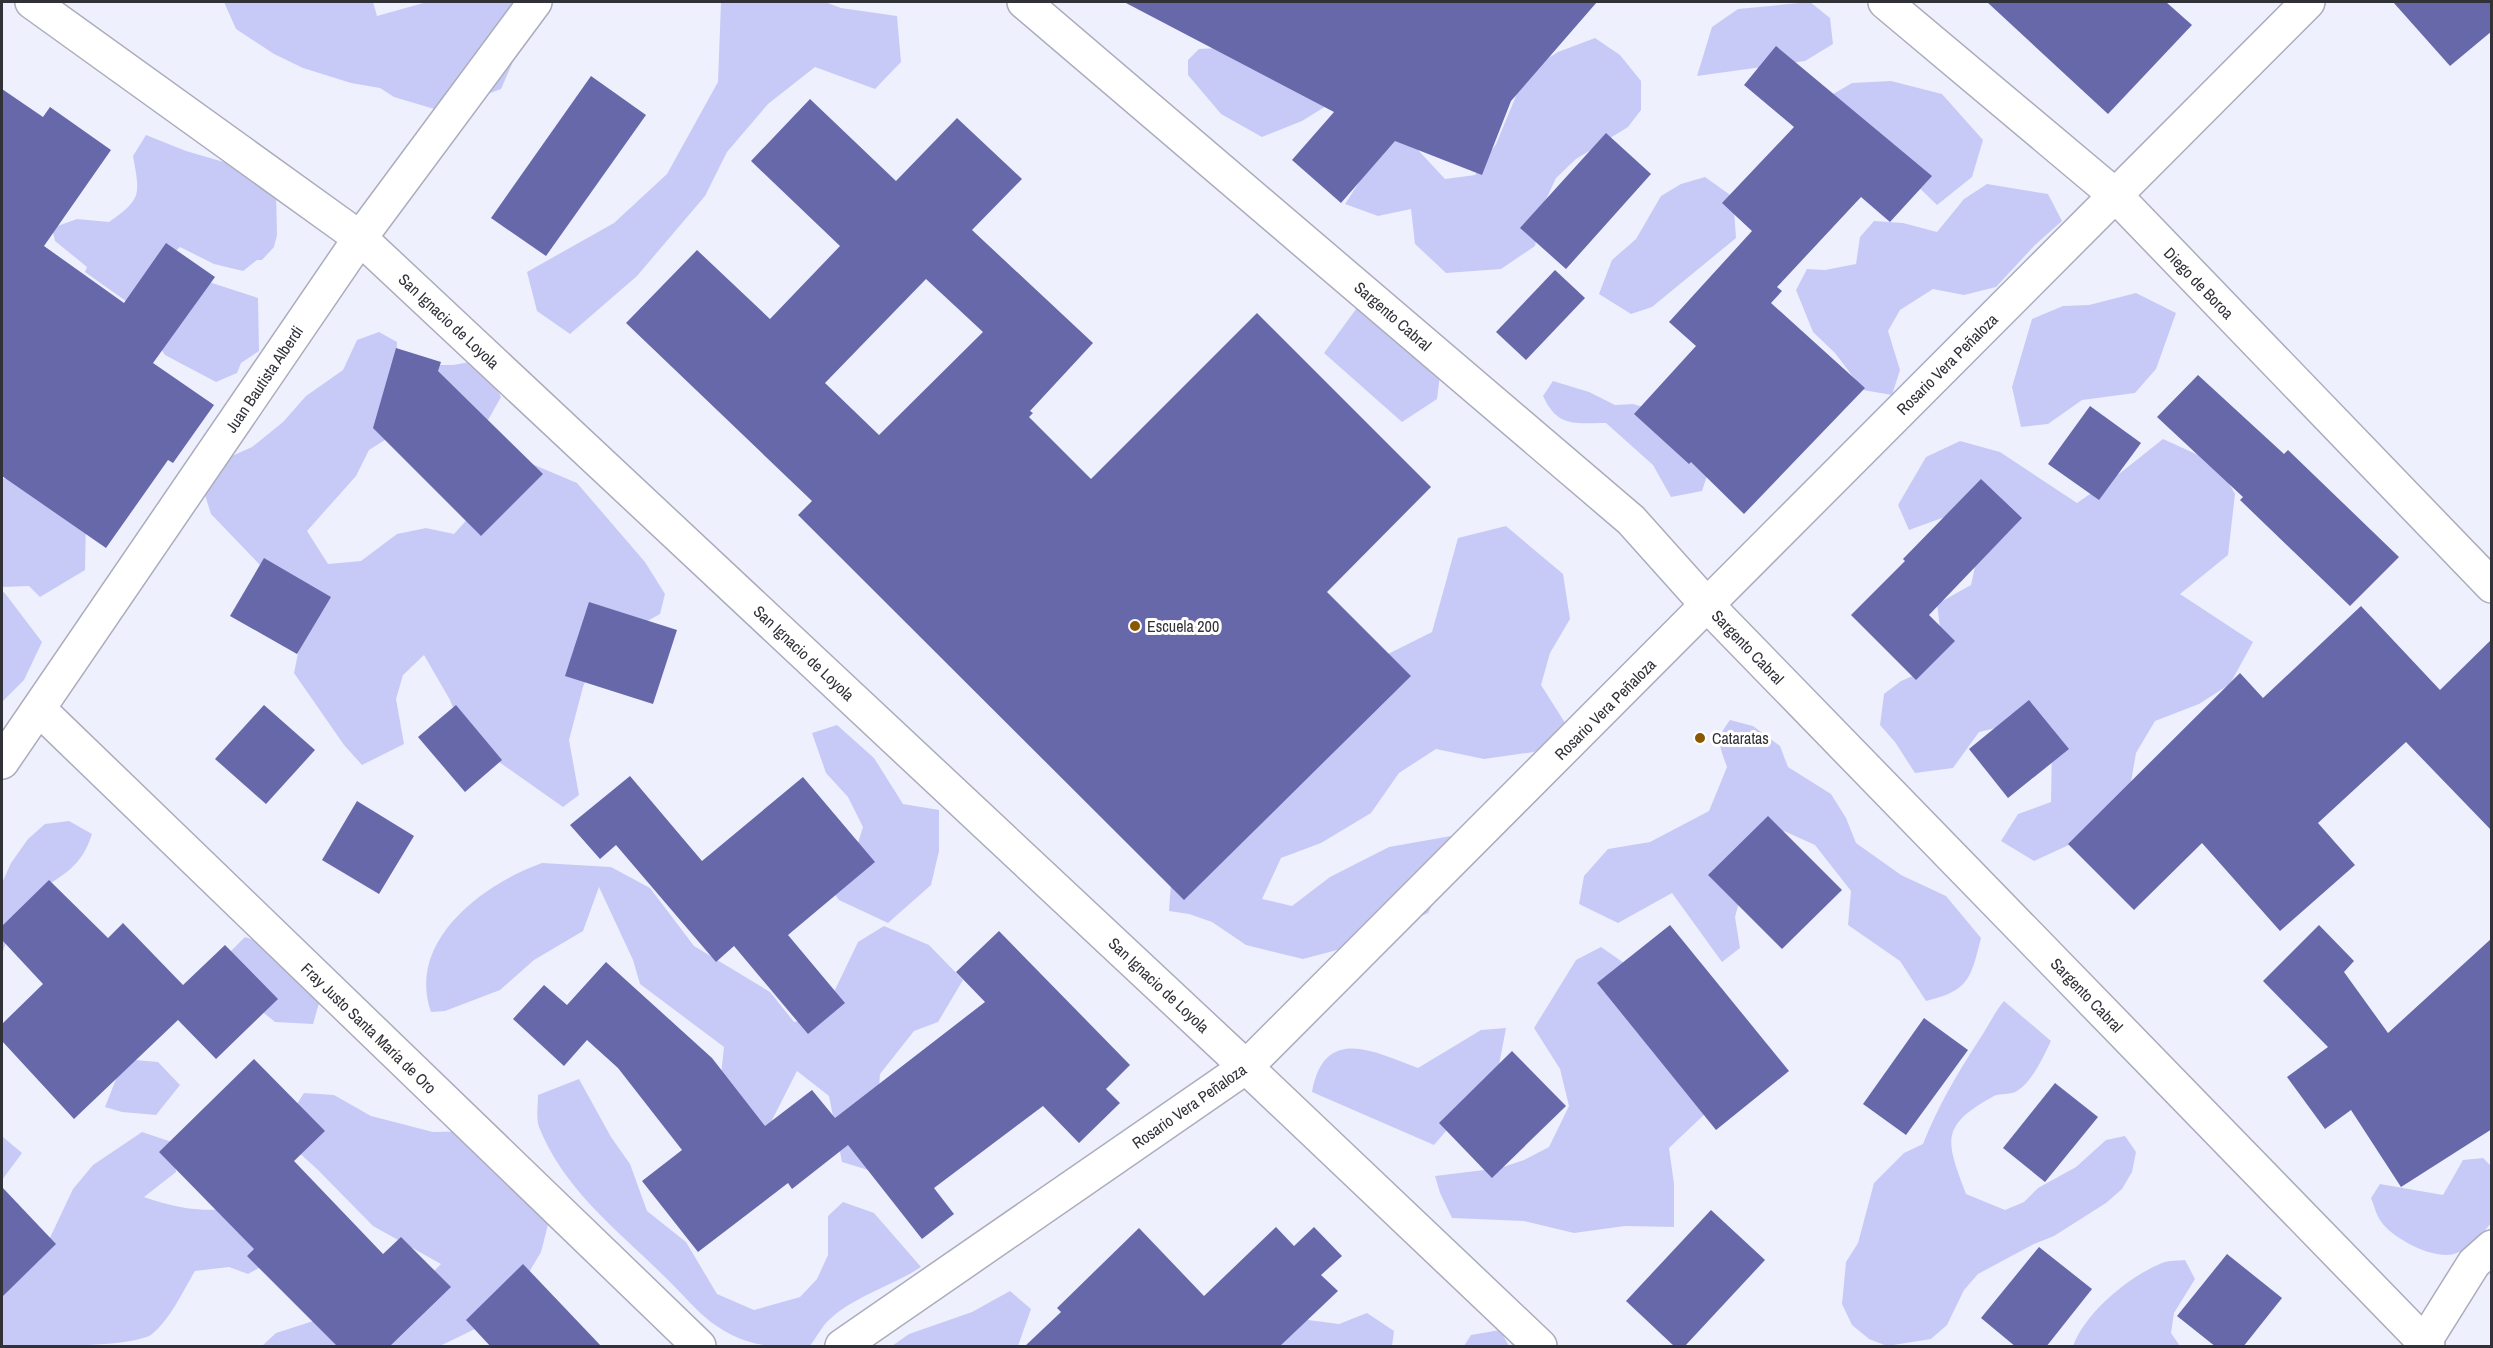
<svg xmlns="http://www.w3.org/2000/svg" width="2493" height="1348" font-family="'Archivo Narrow',sans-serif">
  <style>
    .green { fill: #c7caf7 }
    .building { fill: #6768aa; fill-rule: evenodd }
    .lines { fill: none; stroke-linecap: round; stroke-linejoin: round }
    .minor-casing { stroke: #abacbc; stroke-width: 36 }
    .minor { stroke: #fff; stroke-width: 33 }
    .poi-dot { fill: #8a5800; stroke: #fff; stroke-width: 2 }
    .labels { text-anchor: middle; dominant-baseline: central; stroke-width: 6; stroke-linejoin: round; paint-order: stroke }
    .street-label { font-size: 16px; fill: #313138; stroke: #fff }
    .poi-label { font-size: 16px; fill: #313138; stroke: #fff; text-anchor: start }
  </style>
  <rect width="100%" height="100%" fill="#eff0fe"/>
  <g class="green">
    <polygon points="224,2 373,2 377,16 427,2 539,2 501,89 441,111 394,97 380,88 351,83 303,68 274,54 236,29"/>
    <polygon points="721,2 825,2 841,8 897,16 901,62 875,89 815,67 768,104 727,152 705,196 637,276 570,334 537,311 527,272 614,223 667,174 718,82"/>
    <polygon points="1810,2 1830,18 1833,44 1805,61 1697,76 1712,27 1738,9"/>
    <polygon points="1595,38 1620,55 1641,81 1641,110 1628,127 1576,159 1556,178 1542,208 1535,246 1501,269 1446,273 1415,244 1411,209 1378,216 1345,204 1369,167 1369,104 1418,150 1445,179 1475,175 1496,144 1526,72 1558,52"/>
    <polygon points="1219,48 1339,98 1302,121 1262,137 1221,114 1188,75 1188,60 1199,49"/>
    <polygon points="1891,81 1942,94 1983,140 1972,177 1937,205 1901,170 1811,107 1852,83"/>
    <path d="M146,135L186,151L234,165L276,191L277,235L274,247L262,260H257L243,271L214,264L180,247L167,259L212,283L258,298L259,351L241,363L237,373L216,382L165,355L130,304L85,272L87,267L55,241L52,228L77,219L109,222C142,199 140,195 133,156Z"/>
    <polygon points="1705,177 1733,197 1736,238 1652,307 1631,314 1599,294 1612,260 1636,239 1661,196 1681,184"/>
    <polygon points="1987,184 2048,194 2062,221 2035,245 1996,287 1964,295 1933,289 1900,310 1888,331 1900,370 1892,395 1863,390 1835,353 1813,332 1796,290 1807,269 1825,270 1856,264 1860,237 1874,221 1903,223 1937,232 1964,199"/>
    <polygon points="2136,293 2176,313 2156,369 2135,393 2082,400 2048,424 2021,427 2012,387 2032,319 2063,306 2089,305"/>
    <polygon points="1359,305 1442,359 1437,399 1402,422 1324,353"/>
    <polygon points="379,332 397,342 396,365 453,365 481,360 501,397 488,420 388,438 369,450 356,476 307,531 328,564 361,561 397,534 426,528 454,534 481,504 532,464 577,483 645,562 665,594 660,614 599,648 583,687 569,740 579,795 563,807 465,738 450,700 424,655 403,675 396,699 404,744 362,765 344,745 294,673 301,639 260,565 211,514 205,495 208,482 232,456 252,447 283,422 306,396 343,370 357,340"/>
    <path d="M1553,381L1589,392L1615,405L1633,404L1673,416L1708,473L1702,491L1671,497L1653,465L1606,423C1574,423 1558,428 1543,396Z"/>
    <polygon points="2163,439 2218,464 2235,494 2228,555 2180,594 2253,642 2230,684 2199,704 2155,721 2136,753 2130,788 2071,844 2034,861 2001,841 2018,814 2051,802 2052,746 2017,723 1979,732 1953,768 1915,773 1895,742 1880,725 1884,694 1901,681 1922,672 1943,652 1937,604 1971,585 1982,535 1950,515 1909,530 1898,505 1926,457 1960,441 2000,452 2077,503 2119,474"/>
    <polygon points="2,478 20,481 86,520 85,570 40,597 29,586 2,587"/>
    <polygon points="1506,526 1563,574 1570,619 1550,653 1541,685 1569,729 1534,752 1484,759 1436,749 1399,773 1371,813 1321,843 1281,858 1262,899 1292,906 1330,877 1389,847 1451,836 1452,867 1428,913 1356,945 1303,959 1246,945 1212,922 1189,914 1169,911 1172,869 1380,658 1432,632 1458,538"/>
    <polygon points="4,592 42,642 24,680 2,702 2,593"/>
    <path d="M1730,720L1753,726L1780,746L1788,767L1831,794L1846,818L1856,843L1901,875L1946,896L1981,938C1971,978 1969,991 1926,1001L1900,961L1848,925L1851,891L1815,845L1784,831L1759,852L1745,880L1735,917L1740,948L1722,962L1672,893L1618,923L1579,904L1584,876L1608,849L1650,842L1709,811L1727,767C1719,744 1715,740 1730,720Z"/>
    <polygon points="837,725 874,758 903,804 939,810 939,851 931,885 888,923 839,900 833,892 858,843 863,827 848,797 826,773 812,733"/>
    <path d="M69,821L92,834C79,875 55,875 28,901C14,916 7,936 2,956V883L11,863L28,839L45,824Z"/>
    <path d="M542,863L611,867L650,888L694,946L770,992L794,1022L821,1019L858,942L884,926L929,945L963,980L938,1022L914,1031L880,1074L878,1099L894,1178L842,1162L829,1096L797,1071L768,1128L735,1150L720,1084L724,1047L640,984L633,960L599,887L583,931L534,960L500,990L445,1011L431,1012C406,941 483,884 542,863Z"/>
    <polygon points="245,937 268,945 324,986 313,1024 275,1022 232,987 227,955"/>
    <polygon points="1601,947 1634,970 1708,1111 1669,1148 1674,1184 1674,1227 1625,1226 1574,1233 1524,1221 1452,1218 1440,1193 1435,1176 1500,1168 1524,1160 1549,1147 1569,1106 1560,1069 1534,1028 1576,960"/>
    <path d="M2004,1001L2051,1041C2043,1057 2033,1081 2017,1091C2011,1095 2001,1093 1994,1096C1939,1126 1946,1141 1966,1194L2005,1210L2024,1202L2038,1188L2076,1167L2106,1140L2125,1136L2136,1152L2132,1172L2122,1189L2106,1203L2054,1236L2034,1244L1978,1274L1964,1290L1947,1325L1931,1339L1887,1346L1869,1339L1852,1325L1842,1304L1846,1262L1858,1243L1874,1183L1904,1153L1923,1144C1938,1106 1957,1074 1979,1040C1988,1027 1994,1013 2004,1001Z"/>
    <path d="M1506,1028L1498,1070L1434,1145L1312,1092C1324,1024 1375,1052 1418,1068L1481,1030Z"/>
    <polygon points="124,1059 158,1062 180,1085 156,1115 122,1112 105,1107"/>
    <path d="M579,1079L611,1137L630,1164L647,1211L686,1242L717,1294L754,1310L800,1297L817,1279L828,1255V1216L843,1202L874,1213L921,1267C892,1286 855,1296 830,1319C822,1326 816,1338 810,1346C783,1347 759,1348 734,1336C704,1321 695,1307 672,1284C624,1235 565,1193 539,1127C536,1118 538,1105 538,1095Z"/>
    <polygon points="304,1093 334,1095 371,1116 433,1132 480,1131 550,1217 541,1252 528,1274 477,1328 440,1346 386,1346 423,1282 441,1264 373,1226 318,1170 295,1149 286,1121"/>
    <path d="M142,1132L172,1142L176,1172L144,1197C181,1210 204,1212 243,1208L273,1260L248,1274L229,1267L195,1271C183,1291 170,1320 151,1335C127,1348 34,1346 2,1346V1277L39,1261L73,1189L93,1165Z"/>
    <polygon points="3,1137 22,1153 2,1180 2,1138"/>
    <path d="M2483,1158L2491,1166V1223C2481,1235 2472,1247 2457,1253C2436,1262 2391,1238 2380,1220C2376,1214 2374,1205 2371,1198L2380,1184L2443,1195L2463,1160Z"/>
    <path d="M2185,1260L2195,1279L2174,1313L2171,1333L2180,1346H2073C2086,1312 2128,1277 2162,1263C2169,1260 2178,1261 2185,1260Z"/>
    <polygon points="1010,1291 1031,1309 1018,1346 892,1346 909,1334 972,1312"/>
    <polygon points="1367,1313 1394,1331 1392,1346 1239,1346 1293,1318 1339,1324"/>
    <polygon points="329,1316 360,1346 262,1346 276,1333"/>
    <polygon points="1500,1330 1509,1346 1464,1346 1471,1335"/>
  </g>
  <g class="building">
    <polygon points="1124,2 1597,2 1511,101 1482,175 1395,141 1341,203 1292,160 1334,112"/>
    <polygon points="1987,2 2166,2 2192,25 2108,114"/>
    <polygon points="2393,2 2492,2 2492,31 2450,66"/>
    <polygon points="1776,46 1932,176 1890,222 1861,197 1777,287 1782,291 1771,303 1865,388 1744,514 1691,462 1689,464 1634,414 1696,346 1669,322 1752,231 1722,203 1794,127 1744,85"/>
    <polygon points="591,76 646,115 546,256 491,218"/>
    <polygon points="2,89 43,117 50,107 111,150 44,246 124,303 166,243 215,277 153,363 214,405 173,463 168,460 106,548 2,476"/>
    <path d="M810,99L896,181L957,118L1022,179L972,230L1093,343L1030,411L1033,413L1029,417L1091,479L1257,313L1431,487L1327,592L1411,676L1184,900L798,515L812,501L626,323L697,250L770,319L840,246L751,161ZM926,279L983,332L879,435L825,383Z"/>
    <polygon points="1606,133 1651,174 1566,269 1520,228"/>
    <polygon points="1555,270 1585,298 1526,360 1496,332"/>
    <polygon points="396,348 441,362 438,371 543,474 481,536 373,428"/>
    <polygon points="2198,375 2284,454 2288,450 2399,557 2350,606 2240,500 2243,497 2157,417"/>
    <polygon points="2090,406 2141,443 2099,500 2048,464"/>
    <polygon points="1981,479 2022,518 1929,615 1955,641 1916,680 1851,615 1905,561 1903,559"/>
    <polygon points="264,558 331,597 297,654 230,616"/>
    <polygon points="589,602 677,630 653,704 565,676"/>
    <polygon points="2361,606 2440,690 2492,639 2492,831 2406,742 2318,823 2355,865 2280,931 2202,843 2134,910 2068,844 2240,673 2263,698"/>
    <polygon points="2029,700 2069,749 2008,798 1969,749"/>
    <polygon points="264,705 315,750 266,804 215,759"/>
    <polygon points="456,705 502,760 465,792 418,737"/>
    <polygon points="630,776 702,861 803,777 875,862 788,935 845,1003 808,1034 734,946 716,962 616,845 600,859 570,825"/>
    <polygon points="357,801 414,836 379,894 322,860"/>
    <polygon points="1768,816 1842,890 1782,949 1708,875"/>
    <polygon points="49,880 108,938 123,923 183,985 225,945 278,999 216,1059 178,1020 74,1119 2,1041 2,1024 43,984 2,940 2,926"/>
    <polygon points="1670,925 1789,1071 1716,1130 1597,983"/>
    <polygon points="2319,925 2354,961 2344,972 2388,1033 2492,938 2492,1129 2401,1187 2351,1110 2325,1129 2287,1077 2328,1047 2263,981"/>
    <polygon points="999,931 1130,1065 1106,1089 1120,1103 1079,1143 1043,1106 934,1188 954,1214 922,1239 848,1145 792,1189 788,1183 698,1252 642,1181 682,1150 618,1068 587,1040 564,1066 513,1019 544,985 567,1005 606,962 712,1058 765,1126 812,1090 835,1118 985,1002 956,972"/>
    <polygon points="1924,1018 1968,1050 1906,1135 1863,1104"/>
    <polygon points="1512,1051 1566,1106 1492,1178 1439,1123"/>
    <polygon points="254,1059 325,1131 294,1161 383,1254 401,1237 451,1287 389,1347 338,1347 247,1256 254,1249 159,1152"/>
    <polygon points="2055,1083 2098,1117 2045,1182 2003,1148"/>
    <polygon points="2,1187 56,1244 2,1297"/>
    <polygon points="1711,1210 1765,1260 1684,1347 1675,1347 1626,1301"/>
    <polygon points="1276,1227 1294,1246 1314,1227 1342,1256 1321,1275 1338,1291 1279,1347 1024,1347 1061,1312 1057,1308 1139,1228 1204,1296"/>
    <polygon points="2039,1247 2092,1289 2046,1347 2016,1347 1981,1318"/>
    <polygon points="2227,1254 2282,1298 2243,1347 2216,1347 2177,1316"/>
    <polygon points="523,1264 602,1347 491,1347 466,1320"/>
  </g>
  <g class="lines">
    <g class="minor-casing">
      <g id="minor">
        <polyline points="32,2 360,238 1246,1067 1540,1346"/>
        <polyline points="1024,2 1631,520 1708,606 2428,1346"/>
        <polyline points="1885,2 2115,195 2492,586"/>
        <polyline points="40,710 699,1346"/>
        <polyline points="2,762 360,238 535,2"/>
        <polyline points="842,1346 1246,1067 2308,2"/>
        <polyline points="2422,1346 2474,1263 2492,1247"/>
      </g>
    </g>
    <use href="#minor" class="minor"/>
  </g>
  <g class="poi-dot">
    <circle cx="1135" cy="626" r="6"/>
    <circle cx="1700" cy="738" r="6"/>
  </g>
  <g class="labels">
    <g class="street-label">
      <text transform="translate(2199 283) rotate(46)">Diego de Boroa</text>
      <text transform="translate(1393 316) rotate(41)">Sargento Cabral</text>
      <text transform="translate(449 321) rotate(43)">San Ignacio de Loyola</text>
      <text transform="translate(1947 364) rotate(-45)">Rosario Vera Peñaloza</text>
      <text transform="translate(264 379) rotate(-56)">Juan Bautista Alberdi</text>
      <text transform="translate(1748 647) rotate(46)">Sargento Cabral</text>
      <text transform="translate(804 653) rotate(43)">San Ignacio de Loyola</text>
      <text transform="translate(1605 709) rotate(-45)">Rosario Vera Peñaloza</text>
      <text transform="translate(1159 985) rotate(43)">San Ignacio de Loyola</text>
      <text transform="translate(2087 995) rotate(46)">Sargento Cabral</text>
      <text transform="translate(369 1028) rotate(44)">Fray Justo Santa María de Oro</text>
      <text transform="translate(1189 1106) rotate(-35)">Rosario Vera Peñaloza</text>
    </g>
    <g class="poi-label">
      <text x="1147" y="626">Escuela 200</text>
      <text x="1712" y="738">Cataratas</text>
    </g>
  </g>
  <rect width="2493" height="1348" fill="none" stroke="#313138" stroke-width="6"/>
</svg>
